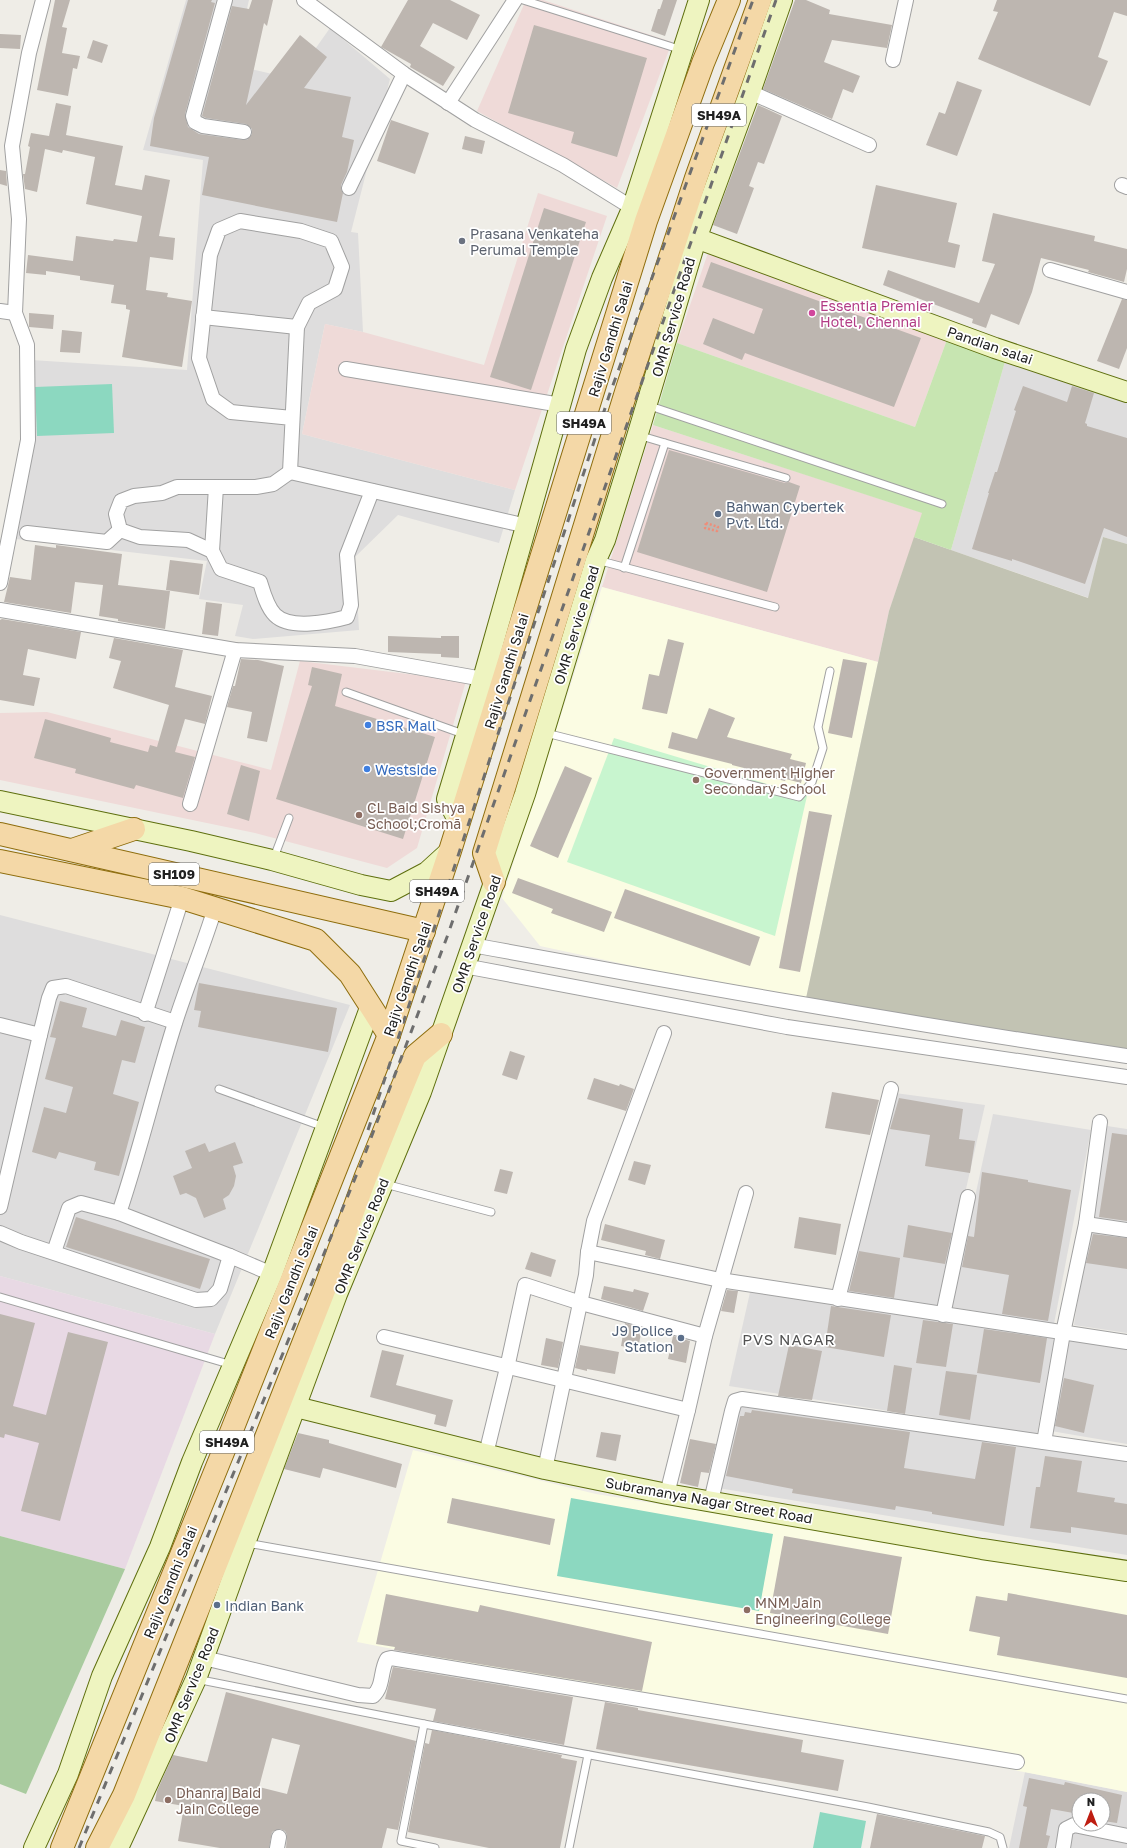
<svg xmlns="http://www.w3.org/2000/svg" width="1127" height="1848" font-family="'Golos Text',sans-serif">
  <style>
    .residential { fill: #dedddd; fill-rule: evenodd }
    .commercial { fill: #efdad8 }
    .industrial { fill: #e8d9e4 }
    .education { fill: #fbfce3 }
    .construction { fill: #c2c3b3 }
    .grass { fill: #c7e5b1 }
    .forest { fill: #a9cb9f }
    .park { fill: #c8f5cf }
    .pitch { fill: #8cd8c0 }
    .building { fill: #bdb6b0; fill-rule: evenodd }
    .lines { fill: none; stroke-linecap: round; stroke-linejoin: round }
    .lane-casing { stroke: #a1a1a1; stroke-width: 9 }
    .street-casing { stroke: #a1a1a1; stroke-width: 16 }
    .secondary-casing { stroke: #5e6f0e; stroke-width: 22 }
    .primary-casing { stroke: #8e6d0d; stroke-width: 24 }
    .path { stroke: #ee8d79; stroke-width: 2.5; stroke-dasharray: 2 2; stroke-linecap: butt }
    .lane { stroke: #fff; stroke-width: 7 }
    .street { stroke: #fff; stroke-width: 14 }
    .secondary { stroke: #eef4c0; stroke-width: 20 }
    .primary { stroke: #f4d8a7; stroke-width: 22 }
    .rail { stroke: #6e6e6e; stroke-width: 3; stroke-dasharray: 8 8; stroke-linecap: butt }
    .worship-dot { fill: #6b7280; stroke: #fff; stroke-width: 1.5 }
    .hotel-dot { fill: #d1479c; stroke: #fff; stroke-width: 1.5 }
    .service-dot { fill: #5c6f8a; stroke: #fff; stroke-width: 1.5 }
    .shop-dot { fill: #3f7fe0; stroke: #fff; stroke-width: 1.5 }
    .education-dot { fill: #8d6e63; stroke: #fff; stroke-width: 1.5 }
    .labels { text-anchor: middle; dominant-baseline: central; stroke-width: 3.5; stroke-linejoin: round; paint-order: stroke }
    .shield { fill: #fff; stroke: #636363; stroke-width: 1 }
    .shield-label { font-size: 13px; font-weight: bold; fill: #202020 }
    .worship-label { font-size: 14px; fill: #5b616d; stroke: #fff; text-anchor: start }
    .hotel-label { font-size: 14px; fill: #b23c85; stroke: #fff; text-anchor: start }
    .street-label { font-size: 14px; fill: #202020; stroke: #fff }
    .service-label { font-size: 14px; fill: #4e5e75; stroke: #fff; text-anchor: start }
    .shop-label { font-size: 14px; fill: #366cbe; stroke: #fff; text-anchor: start }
    .education-label { font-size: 14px; fill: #785e54; stroke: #fff; text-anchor: start }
    .neighbourhood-label { font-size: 15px; letter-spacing: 1px; fill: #535353; stroke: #fff }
  </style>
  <rect width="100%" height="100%" fill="#efede7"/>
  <g class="residential">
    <polygon points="186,0 249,0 234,65 294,79 330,28 390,79 351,232 358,233 363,332 325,324 302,434 515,490 499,543 398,515 355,557 359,630 253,639 235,636 243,605 199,599 207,561 16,539 33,434 31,360 187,370 203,160 143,150"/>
    <polygon points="1006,358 1127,402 1127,544 1103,537 1089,598 951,550"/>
    <polygon points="0,915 350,1005 215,1334 0,1276"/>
    <polygon points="895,1093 985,1105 939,1308 846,1292"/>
    <polygon points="993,1114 1091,1130 1054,1324 951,1307"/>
    <polygon points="1107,1126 1127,1129 1127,1222 1093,1217"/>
    <polygon points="1089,1226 1127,1232 1127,1333 1074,1325"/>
    <polygon points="751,1288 1056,1335 1037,1434 729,1386"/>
    <polygon points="1066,1339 1127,1349 1127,1444 1051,1431"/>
    <polygon points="737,1404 1127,1460 1127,1555 718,1488"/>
    <path d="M1025,1772L1127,1792V1848H1009ZM1079,1800H1103V1824H1079Z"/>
  </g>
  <g class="commercial">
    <polygon points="526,0 543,0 672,42 617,188 477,111"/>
    <polygon points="538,193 607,216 515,490 302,434 325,324 363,332 484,365"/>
    <polygon points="709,250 948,337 915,427 677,343"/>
    <polygon points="653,425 923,513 889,611 878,662 602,587"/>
    <polygon points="300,661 466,681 417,848 387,868 255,833 0,780 0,713 47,712 271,770"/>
  </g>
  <polygon class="industrial" points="0,1276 215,1334 125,1569 0,1536"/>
  <g class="education">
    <polygon points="602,587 878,662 805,1003 540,946 502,898"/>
    <polygon points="413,1450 596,1494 1127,1579 1127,1792 357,1642"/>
  </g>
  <polygon class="construction" points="914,537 1088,598 1103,537 1127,544 1127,1049 805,1003 889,611"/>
  <polygon class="grass" points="948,337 1006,358 951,550 914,537 922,513 653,425 677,343 915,427"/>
  <polygon class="forest" points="0,1536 125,1569 26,1794 0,1784"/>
  <polygon class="park" points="614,738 807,796 775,936 567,862"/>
  <g class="pitch">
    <polygon points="112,384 114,433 37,436 35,387"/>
    <polygon points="571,1498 773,1534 759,1611 557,1576"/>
    <polygon points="820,1812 866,1821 861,1848 813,1848"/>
  </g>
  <g class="building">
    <polygon points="55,0 70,0 62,27 67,28 62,53 80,56 77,69 73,68 68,96 37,90"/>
    <polygon points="188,0 212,0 211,2 215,3 185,114 188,127 199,134 243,140 247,140 252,134 252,129 246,124 206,118 202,116 232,6 249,9 252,0 273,0 267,26 264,23 246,105 300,35 327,57 304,88 351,97 342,137 354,140 347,172 341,185 341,189 343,193 337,222 202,195 209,157 150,146 154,118"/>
    <polygon points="408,0 450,0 480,15 467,40 433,23 420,46 455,67 443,86 410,67 411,64 381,47"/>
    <polygon points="663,0 677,0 665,36 651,31 658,9 660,9"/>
    <polygon points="795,0 806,0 830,10 829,14 892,25 887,48 832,40 824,62 860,76 853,93 843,89 832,119 763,89"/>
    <polygon points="997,0 1127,0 1127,16 1114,12 1098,57 1108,61 1090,106 978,59 998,12 993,11"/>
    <polygon points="534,25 647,58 617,157 571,143 574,132 508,113"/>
    <polygon points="0,34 21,35 20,49 0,48"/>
    <polygon points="93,40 108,45 102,63 87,58"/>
    <polygon points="957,81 982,90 957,156 926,145 939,112 945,114"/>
    <polygon points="56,103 71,106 66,135 123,146 115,185 142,190 145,175 170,180 159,236 175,238 173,260 150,257 146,290 168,293 167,297 192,301 182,367 122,357 130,310 126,309 126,305 111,303 114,285 80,280 80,276 46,271 46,275 26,273 28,255 73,261 76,236 113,241 114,239 137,242 142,216 86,204 95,157 63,150 62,153 45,149 37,192 25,189 23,174 25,174 30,147 28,146 31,133 49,136"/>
    <polygon points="758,105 782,116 764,164 758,162 749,186 754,188 737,234 713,225"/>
    <polygon points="391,120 429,133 415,174 377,161"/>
    <polygon points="465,136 485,141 482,154 462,149"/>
    <polygon points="0,170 6,171 7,186 0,184"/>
    <polygon points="876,185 957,203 948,242 960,245 955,268 862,248"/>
    <polygon points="544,208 586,222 531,390 490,377"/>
    <polygon points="993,213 1095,236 1094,241 1127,249 1127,269 1124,282 1088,272 1089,270 1041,258 1032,292 1019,325 991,314 986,328 972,323 973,319 883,285 888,270 979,303 995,264 982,261"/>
    <polygon points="711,262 921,338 894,407 745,353 742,360 703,344 713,318 754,334 763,309 702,287"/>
    <polygon points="1122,299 1127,300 1127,348 1119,369 1097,361"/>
    <polygon points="29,313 54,315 53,329 29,327"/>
    <polygon points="62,330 82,332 80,353 60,352"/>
    <polygon points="1023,386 1067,402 1072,386 1094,393 1085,423 1087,424 1087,426 1127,438 1127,537 1104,528 1085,584 1012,559 1012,561 972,549 989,493 988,493 995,472 997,472 1016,411 1014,410"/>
    <polygon points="669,450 785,483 789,482 800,486 767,592 637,552"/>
    <polygon points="35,545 56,548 56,545 122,554 118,585 170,591 165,629 118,621 118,619 99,616 103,585 75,582 71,613 4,602 10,577 31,580"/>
    <polygon points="170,560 203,564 199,595 166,590"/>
    <polygon points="206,602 222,604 218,636 202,634"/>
    <polygon points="2,619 81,632 76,659 28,649 23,675 40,678 34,706 0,700 0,620"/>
    <polygon points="388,636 441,638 441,636 459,636 459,658 441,657 441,654 388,652"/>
    <polygon points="114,638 183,650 175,687 212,696 205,724 185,719 175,752 195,757 183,798 136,785 134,789 75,773 76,769 34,758 45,719 111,738 110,742 148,752 150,745 157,747 169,705 113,688 121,661 109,658"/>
    <polygon points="668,639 684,643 667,714 642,709 649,674 659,676"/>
    <polygon points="241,659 258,660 284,666 267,742 247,738 252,712 227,707 233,686 235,686"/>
    <polygon points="843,659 867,663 852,738 828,733"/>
    <polygon points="312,667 342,674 335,706 435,737 403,839 276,799 312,686 308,685"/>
    <polygon points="709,708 735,718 727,737 792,754 790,759 806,763 801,783 786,779 785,781 743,771 744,768 732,765 732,764 668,748 672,732 697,739"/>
    <polygon points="241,765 260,771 249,821 227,814"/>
    <polygon points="565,766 592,778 558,858 530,846"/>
    <polygon points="809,811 832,815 800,972 779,968"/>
    <polygon points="518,878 612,912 604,932 551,913 553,909 512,893"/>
    <polygon points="625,889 760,937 750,966 614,918"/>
    <polygon points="199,983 337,1008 328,1052 198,1027 201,1011 194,1010"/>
    <polygon points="60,1001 87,1008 82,1027 116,1036 121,1020 145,1027 135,1063 122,1060 113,1094 139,1102 119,1176 94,1170 96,1162 59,1152 56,1159 32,1152 44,1107 66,1113 73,1087 45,1079 56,1038 50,1037"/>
    <polygon points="510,1051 525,1056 517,1080 502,1075"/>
    <polygon points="594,1078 619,1086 620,1084 634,1089 626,1111 587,1099"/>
    <polygon points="832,1092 879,1100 870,1135 825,1128"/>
    <polygon points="899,1098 963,1109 959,1139 975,1141 970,1173 925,1166 930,1135 890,1129"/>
    <polygon points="1112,1133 1127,1135 1127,1221 1099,1217"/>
    <polygon points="235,1142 243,1163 233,1166 236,1176 234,1186 229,1195 223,1199 226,1209 204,1218 196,1198 186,1193 180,1195 173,1176 192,1168 185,1151 205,1143 209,1152"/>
    <polygon points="634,1161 651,1165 645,1185 628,1180"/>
    <polygon points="500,1169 513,1172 507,1194 494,1191"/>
    <polygon points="982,1172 1028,1180 1028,1182 1071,1190 1048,1321 1002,1314 1009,1275 962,1267 968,1236 974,1237"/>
    <polygon points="76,1217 210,1259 200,1289 66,1247"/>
    <polygon points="799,1217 841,1224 836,1255 794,1248"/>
    <polygon points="605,1224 665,1240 660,1259 645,1255 646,1251 601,1240"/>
    <polygon points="908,1225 952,1233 945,1264 903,1257"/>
    <polygon points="1093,1234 1127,1238 1127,1269 1086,1263"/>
    <polygon points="859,1251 900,1258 894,1298 849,1291"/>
    <polygon points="531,1252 556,1260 551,1277 525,1269"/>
    <polygon points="604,1286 633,1292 634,1289 649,1293 643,1311 601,1299"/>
    <polygon points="727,1290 738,1291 734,1313 721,1311"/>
    <polygon points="831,1306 891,1315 884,1357 825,1347"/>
    <polygon points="0,1314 35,1323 13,1406 46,1415 68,1332 108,1342 60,1521 21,1511 39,1443 5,1434 4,1438 0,1437"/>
    <polygon points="923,1320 953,1324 946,1367 916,1363"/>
    <polygon points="625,1323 642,1328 638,1349 621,1346"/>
    <polygon points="984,1329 1047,1338 1040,1383 977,1373"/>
    <polygon points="673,1336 690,1341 686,1363 668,1359"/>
    <polygon points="546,1338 563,1342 558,1368 541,1365"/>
    <polygon points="580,1345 619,1352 615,1374 587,1369 587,1371 575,1368"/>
    <polygon points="789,1345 822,1351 812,1400 778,1396"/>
    <polygon points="382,1350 404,1355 396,1385 453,1400 446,1427 434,1424 436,1415 370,1397"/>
    <polygon points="894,1365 912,1368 905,1414 887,1411"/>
    <polygon points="946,1371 977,1375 970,1420 939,1415"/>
    <polygon points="1064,1378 1094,1385 1084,1433 1055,1426"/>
    <polygon points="752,1410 910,1432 904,1468 975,1479 982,1442 1016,1447 1004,1526 932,1514 932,1512 896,1506 895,1510 792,1493 793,1489 726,1476 740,1416 744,1416 745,1412 751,1413"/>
    <polygon points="601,1432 621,1435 616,1461 596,1457"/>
    <polygon points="298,1433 329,1440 329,1443 402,1464 396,1488 323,1468 320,1478 284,1469"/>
    <polygon points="690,1439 716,1444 709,1473 701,1472 698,1487 680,1483"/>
    <polygon points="1045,1456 1082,1461 1077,1492 1115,1498 1114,1502 1127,1504 1127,1535 1071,1527 1071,1533 1030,1528 1036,1487 1040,1487"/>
    <polygon points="452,1498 555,1519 550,1545 447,1523"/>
    <polygon points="784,1536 902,1557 888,1634 770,1613"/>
    <polygon points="1008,1593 1127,1615 1127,1678 997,1655 1000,1637 969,1631 976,1596 1007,1601"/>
    <polygon points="386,1594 478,1612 480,1605 652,1642 642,1691 394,1650 395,1647 376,1644"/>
    <polygon points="393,1667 573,1697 564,1745 433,1721 436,1709 385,1699"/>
    <path d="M226,1692L416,1741L398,1830L387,1828L382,1848H286L287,1835L285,1831L280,1829L272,1832L269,1848H220L178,1841L184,1806L155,1801L157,1791L173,1755L207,1762ZM272,1738L300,1745L287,1794L259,1787Z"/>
    <polygon points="605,1702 638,1708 638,1710 803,1740 801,1752 844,1760 838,1791 596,1749"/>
    <polygon points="432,1730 562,1755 561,1758 577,1761 560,1848 489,1848 408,1832 425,1743 429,1744"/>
    <polygon points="1029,1778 1064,1785 1065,1782 1122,1795 1117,1823 1103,1821 1103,1800 1079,1800 1079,1814 1051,1809 1046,1835 1050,1836 1047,1848 1019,1848 1027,1807 1023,1806"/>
    <polygon points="877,1814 985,1836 982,1848 870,1848"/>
  </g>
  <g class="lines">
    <g class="lane-casing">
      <g id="lane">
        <polyline points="523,0 682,50"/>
        <polyline points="647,405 942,504"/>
        <polyline points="665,443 786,478"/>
        <polyline points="597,560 775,607"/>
        <polyline points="624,568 665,443 638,435"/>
        <polyline points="346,692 466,735"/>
        <polyline points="546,733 799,797 812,782 823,748 818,727 830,671"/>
        <polyline points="273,860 289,818"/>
        <polyline points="219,1089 324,1127"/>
        <polyline points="385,1184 491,1212"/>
        <polyline points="0,1297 232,1365"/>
        <polyline points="247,1543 1127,1699"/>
        <polyline points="196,1679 424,1724"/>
        <polyline points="435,1848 401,1841 424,1724 868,1807 989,1832 1000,1837 1003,1848"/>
        <polyline points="569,1848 588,1755"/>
      </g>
    </g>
    <g class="street-casing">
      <g id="street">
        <polyline points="225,0 193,116 195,122 203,126 244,132"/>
        <polyline points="304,0 404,74 475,120 563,165 639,212"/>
        <polyline points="893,60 906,0"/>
        <polyline points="750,92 869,145"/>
        <polyline points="448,103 515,0"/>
        <polyline points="1122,185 1127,187"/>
        <polyline points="349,188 404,74"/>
        <polyline points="1050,270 1127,292"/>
        <polyline points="0,311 15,313"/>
        <polyline points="203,317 297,327"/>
        <polyline points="346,369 561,405"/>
        <polyline points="292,418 231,412 213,399 199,358 210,255 219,230 240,221 301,231 331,241 342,267 335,289 309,303 297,327 290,472 527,526"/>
        <path d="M290,472L273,484L256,487H177L162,493L134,496L121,501L116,514L120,530L140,537L188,540L212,551L221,569L260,582C263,592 267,607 275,615C290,630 329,622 347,617L351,605L347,555L372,491"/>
        <polyline points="27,533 107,542 120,530"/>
        <polyline points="212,551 216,487"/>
        <polyline points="0,583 28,440 27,345 15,313 19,219 12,146 29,53 43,0"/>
        <polyline points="0,610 235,650 355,656 483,679"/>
        <polyline points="190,804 235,650"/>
        <path d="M215,908C203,947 187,985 175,1023C155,1086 140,1151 119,1213L230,1256"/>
        <path d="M472,945C690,985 908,1024 1127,1056"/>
        <polyline points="464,966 787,1027 1127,1077"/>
        <polyline points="145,1014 182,898"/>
        <polyline points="0,1025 40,1035 49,998 53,988 66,986 175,1022"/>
        <polyline points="0,1207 40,1035"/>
        <polyline points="1086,1224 1127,1230"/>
        <polyline points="0,1233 21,1242 196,1300 211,1299 220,1289 230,1256 272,1274"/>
        <polyline points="54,1252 69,1208 81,1203 119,1213"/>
        <polyline points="588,1252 720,1280 1127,1342"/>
        <polyline points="838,1299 891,1089"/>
        <polyline points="943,1315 968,1197"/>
        <polyline points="384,1337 688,1410"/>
        <polyline points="1044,1442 1063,1333 1086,1224 1100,1122"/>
        <polyline points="486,1454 507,1368 525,1285 581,1303 705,1336"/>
        <polyline points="545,1469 586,1275 588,1252 594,1221 664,1033"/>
        <polyline points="667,1494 688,1410 705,1336 746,1193"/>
        <polyline points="711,1501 732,1411 735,1401 742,1399 1127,1454"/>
        <path d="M204,1658L358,1695L373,1696C384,1686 380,1671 387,1659L391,1658L1017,1762"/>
        <polyline points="277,1848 279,1837"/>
        <polyline points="1063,1848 1066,1829 1074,1825 1127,1836"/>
      </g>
    </g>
    <g class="secondary-casing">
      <g id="secondary">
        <polyline points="685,234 995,348 1127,392"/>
        <polyline points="0,801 191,841 272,860 361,885 391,891 427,872 450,851"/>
        <polyline points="459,822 447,799 483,679 576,349 602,278 632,209 699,0"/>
        <polyline points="285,1402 296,1407 545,1469 667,1494 982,1549 1127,1571"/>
        <polyline points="34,1848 68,1774 102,1676 160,1547 192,1462 272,1274 370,1008"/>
        <polyline points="118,1848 196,1679 245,1543 337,1294 421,1092 525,794 596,560 605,540 636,440 696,239 750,92 782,0"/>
      </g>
    </g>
    <g class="primary-casing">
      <g id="primary">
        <polyline points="0,834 424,931"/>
        <polyline points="72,850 134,829"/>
        <polyline points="0,861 182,898 316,940 350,974 389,1035"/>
        <polyline points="494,882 484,853 626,392 696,178 760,0"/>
        <polyline points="62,1848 228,1440 389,1035 450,851 646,221 703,63 729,0"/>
        <polyline points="97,1848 124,1795 228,1534 325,1288 366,1176 403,1085 415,1056 441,1034"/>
      </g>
    </g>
    <polygon class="path" points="706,523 718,527 717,531 705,528"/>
    <use href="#lane" class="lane"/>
    <use href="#street" class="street"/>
    <use href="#secondary" class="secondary"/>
    <use href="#primary" class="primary"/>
    <g class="rail">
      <polyline points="368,1130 609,396 753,0"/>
      <polyline points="79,1848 363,1159 447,937 776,0"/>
    </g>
  </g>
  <circle class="worship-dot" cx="462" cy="241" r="4"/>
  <circle class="hotel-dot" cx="812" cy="313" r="4"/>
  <g class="service-dot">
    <circle cx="718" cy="514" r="4"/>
    <circle cx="681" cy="1338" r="4"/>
    <circle cx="217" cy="1605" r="4"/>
  </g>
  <g class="shop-dot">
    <circle cx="368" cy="725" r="4"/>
    <circle cx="367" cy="769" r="4"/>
  </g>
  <g class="education-dot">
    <circle cx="696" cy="780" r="4"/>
    <circle cx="359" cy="815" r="4"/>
    <circle cx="747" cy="1610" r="4"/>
    <circle cx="168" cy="1800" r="4"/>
  </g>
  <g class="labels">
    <g class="shield">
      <rect x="692" y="104" width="54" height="22" rx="3"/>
      <rect x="557" y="412" width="54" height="22" rx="3"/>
      <rect x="149" y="863" width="50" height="22" rx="3"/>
      <rect x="410" y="880" width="54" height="22" rx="3"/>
      <rect x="200" y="1431" width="54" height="22" rx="3"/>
    </g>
    <g class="shield-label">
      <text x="719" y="115">SH49A</text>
      <text x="584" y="423">SH49A</text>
      <text x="174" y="874">SH109</text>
      <text x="437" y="891">SH49A</text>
      <text x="227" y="1442">SH49A</text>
    </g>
    <g class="worship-label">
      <text x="470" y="233">Prasana Venkateha<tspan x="470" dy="16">Perumal Temple</tspan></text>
    </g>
    <g class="hotel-label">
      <text x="820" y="305">Essentia Premier<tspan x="820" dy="16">Hotel, Chennai</tspan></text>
    </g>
    <g class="street-label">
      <text transform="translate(673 317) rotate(-74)">OMR Service Road</text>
      <text transform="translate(610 339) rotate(-73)">Rajiv Gandhi Salai</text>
      <text transform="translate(990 345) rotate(19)">Pandian salai</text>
      <text transform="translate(576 625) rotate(-73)">OMR Service Road</text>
      <text transform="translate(506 671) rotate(-73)">Rajiv Gandhi Salai</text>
      <text transform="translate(476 934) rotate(-71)">OMR Service Road</text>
      <text transform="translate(407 979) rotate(-71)">Rajiv Gandhi Salai</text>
      <text transform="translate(361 1236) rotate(-68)">OMR Service Road</text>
      <text transform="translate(291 1282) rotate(-68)">Rajiv Gandhi Salai</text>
      <text transform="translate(709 1500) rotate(10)">Subramanya Nagar Street Road</text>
      <text transform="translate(170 1582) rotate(-68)">Rajiv Gandhi Salai</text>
      <text transform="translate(191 1685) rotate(-68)">OMR Service Road</text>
    </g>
    <g class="service-label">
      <text x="726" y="506">Bahwan Cybertek<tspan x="726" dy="16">Pvt. Ltd.</tspan></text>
      <text x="673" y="1330" text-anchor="end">J9 Police<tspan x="673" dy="16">Station</tspan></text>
      <text x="225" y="1605">Indian Bank</text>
    </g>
    <g class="shop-label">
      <text x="376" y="725">BSR Mall</text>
      <text x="375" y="769">Westside</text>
    </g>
    <g class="education-label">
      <text x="704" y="772">Government Higher<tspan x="704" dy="16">Secondary School</tspan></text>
      <text x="367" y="807">CL Baid Sishya<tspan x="367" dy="16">School;Cromā</tspan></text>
      <text x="755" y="1602">MNM Jain<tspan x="755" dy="16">Engineering College</tspan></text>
      <text x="176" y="1792">Dhanraj Baid<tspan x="176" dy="16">Jain College</tspan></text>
    </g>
    <g class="neighbourhood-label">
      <text x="789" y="1339">PVS NAGAR</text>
    </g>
  </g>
  <g transform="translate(1091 1812)"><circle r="19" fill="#ffffff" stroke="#a6a6a6"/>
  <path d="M0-3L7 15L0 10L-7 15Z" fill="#be1d11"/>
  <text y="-6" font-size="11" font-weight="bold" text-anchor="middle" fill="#202020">N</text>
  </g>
</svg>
